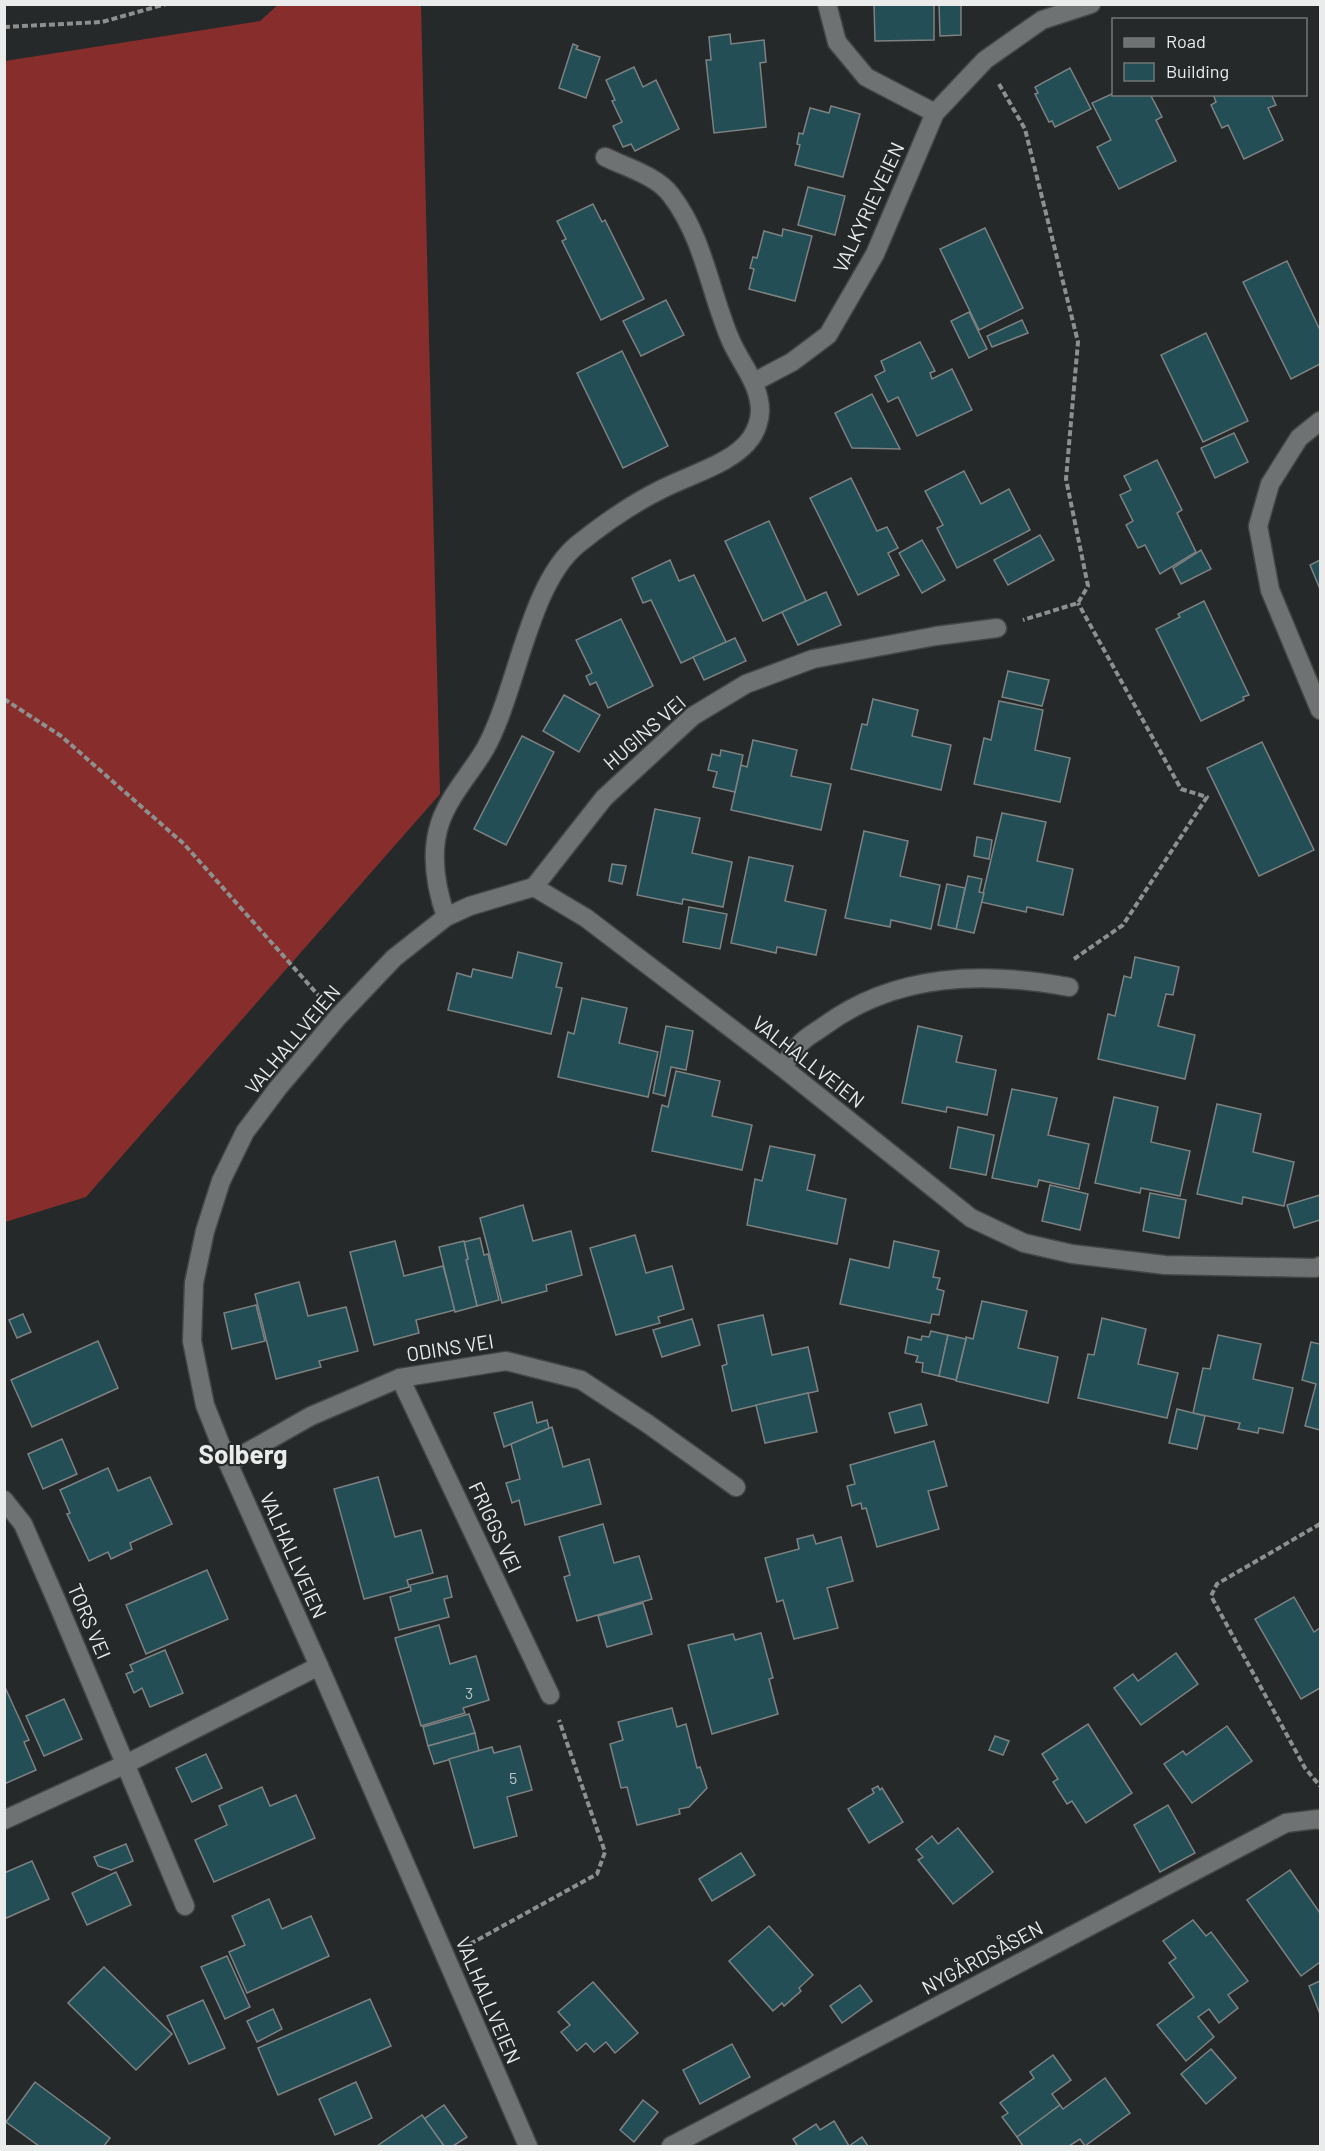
<svg xmlns="http://www.w3.org/2000/svg" width="1325" height="2151" font-family="Barlow,sans-serif">
  <style>
    .forest { fill: #872e2c }
    .building { fill: #234e55; stroke: #7d8181; stroke-width: 1.5 }
    .lines { fill: none; stroke-linecap: round; stroke-linejoin: round }
    .minor-casing { stroke: #444646; stroke-width: 21 }
    .path { stroke: #8e9090; stroke-width: 4; stroke-dasharray: 6 3; stroke-linecap: butt }
    .minor { stroke: #6e7272; stroke-width: 18 }
    .labels { text-anchor: middle; dominant-baseline: central; stroke-width: 4.5; stroke-linejoin: round; paint-order: stroke }
    .number-label { font-size: 16px; fill: #b8c4c6 }
    .street-label { font-size: 20px; fill: #eaecec; stroke: #262929 }
    .district-label { font-size: 26px; font-weight: bold; fill: #eaecec; stroke: #262929 }
  </style>
  <rect width="100%" height="100%" fill="#262929"/>
  <polygon class="forest" points="279,4 421,5 440,794 86,1197 5,1222 5,61 260,21"/>
  <g class="building">
    <polygon points="874,4 934,4 934,40 875,41"/>
    <polygon points="939,4 961,4 961,35 940,36"/>
    <polygon points="730,34 731,44 764,40 766,62 760,63 766,127 714,133 706,60 711,60 709,37"/>
    <polygon points="573,44 578,46 576,49 600,57 586,98 559,88"/>
    <polygon points="634,67 643,87 656,80 679,129 635,151 631,144 623,147 613,126 622,122 612,101 615,100 606,80"/>
    <polygon points="1070,68 1091,109 1055,127 1052,121 1049,122 1035,94 1038,93 1035,87"/>
    <polygon points="1114,93 1114,94 1150,94 1162,117 1156,120 1176,161 1119,189 1097,147 1111,140 1092,103"/>
    <polygon points="1213,94 1271,94 1276,105 1268,108 1283,140 1244,159 1228,125 1222,128 1211,105 1216,102"/>
    <polygon points="831,106 860,114 843,177 795,165 800,145 797,144 799,133 803,134 810,108 829,113"/>
    <polygon points="808,187 845,196 835,235 798,225"/>
    <polygon points="593,204 602,222 605,220 644,299 601,320 562,241 566,239 557,221"/>
    <polygon points="985,228 1023,308 979,330 940,249"/>
    <polygon points="783,229 812,236 795,301 749,289 754,269 750,268 753,257 757,258 764,231 782,236"/>
    <polygon points="1287,261 1320,330 1320,364 1291,379 1243,282"/>
    <polygon points="666,300 684,335 641,356 623,321"/>
    <polygon points="969,312 987,349 969,358 951,321"/>
    <polygon points="1022,320 1028,333 992,347 987,336"/>
    <polygon points="1206,333 1248,421 1203,442 1161,355"/>
    <polygon points="920,342 935,371 930,373 932,379 952,369 972,410 917,436 898,397 888,402 875,376 885,371 881,361"/>
    <polygon points="622,351 668,446 623,468 577,373"/>
    <polygon points="872,394 900,449 852,448 835,413"/>
    <polygon points="1234,433 1248,462 1215,478 1201,448"/>
    <polygon points="1157,460 1182,510 1177,513 1196,552 1160,574 1145,545 1138,548 1126,525 1133,521 1120,495 1131,490 1124,476"/>
    <polygon points="964,471 981,504 1009,489 1030,530 957,568 937,528 943,525 925,491"/>
    <polygon points="851,478 877,531 887,527 898,548 888,553 899,575 858,595 810,498"/>
    <polygon points="769,521 806,601 763,621 725,541"/>
    <polygon points="1040,535 1054,560 1008,585 994,560"/>
    <polygon points="922,540 945,580 922,593 899,553"/>
    <polygon points="1201,550 1211,569 1181,584 1173,568"/>
    <polygon points="670,560 679,581 694,575 726,642 681,663 651,600 643,603 632,578"/>
    <polygon points="1320,560 1320,589 1310,565"/>
    <polygon points="826,592 841,625 798,645 782,612"/>
    <polygon points="1204,601 1249,695 1243,697 1244,700 1201,721 1156,629 1180,617 1178,614"/>
    <polygon points="621,619 653,686 608,708 596,682 590,685 586,676 592,673 576,640"/>
    <polygon points="735,638 746,661 704,680 693,657"/>
    <polygon points="1008,671 1049,680 1042,706 1002,697"/>
    <polygon points="564,695 600,715 579,752 543,731"/>
    <polygon points="873,699 918,710 912,736 951,745 941,790 851,769 862,724 867,725"/>
    <polygon points="999,701 1043,710 1035,750 1070,758 1060,802 974,784 984,738 991,740"/>
    <polygon points="522,736 554,752 506,845 474,829"/>
    <polygon points="753,740 797,750 791,776 831,784 821,830 731,810 741,765 747,767"/>
    <polygon points="1262,742 1314,850 1259,876 1207,768"/>
    <polygon points="721,750 743,755 735,792 713,787 717,772 708,770 712,754 720,756"/>
    <polygon points="655,809 700,818 692,853 732,862 723,907 683,899 682,904 637,895"/>
    <polygon points="1002,813 1046,822 1037,861 1073,869 1063,915 1027,907 1026,912 981,902"/>
    <polygon points="864,831 908,841 900,876 940,885 931,929 891,920 890,927 845,918"/>
    <polygon points="977,837 992,840 989,859 974,856"/>
    <polygon points="749,857 793,866 785,901 826,910 816,955 777,947 776,953 731,943"/>
    <polygon points="612,864 626,866 622,884 609,881"/>
    <polygon points="968,876 982,879 979,892 984,893 974,933 956,929"/>
    <polygon points="947,884 965,888 956,929 938,925"/>
    <polygon points="689,907 727,914 720,949 683,942"/>
    <polygon points="518,952 562,963 556,987 562,988 551,1034 448,1010 457,973 471,977 473,969 512,978"/>
    <polygon points="1135,957 1179,967 1173,995 1166,994 1158,1026 1195,1035 1185,1079 1098,1059 1108,1014 1115,1016 1124,976 1131,978"/>
    <polygon points="582,998 627,1008 619,1043 658,1052 648,1097 558,1077 568,1032 574,1034"/>
    <polygon points="666,1026 693,1031 686,1070 671,1067 665,1096 653,1093"/>
    <polygon points="918,1026 962,1036 956,1062 996,1070 987,1115 947,1107 946,1112 902,1103"/>
    <polygon points="676,1071 720,1081 712,1116 752,1125 742,1170 652,1151 662,1105 668,1107"/>
    <polygon points="1012,1089 1057,1098 1048,1135 1089,1144 1079,1189 1039,1180 1037,1187 992,1178"/>
    <polygon points="1114,1097 1158,1107 1151,1142 1190,1151 1180,1196 1141,1188 1140,1193 1095,1183"/>
    <polygon points="1217,1104 1261,1114 1253,1152 1294,1162 1284,1206 1243,1197 1242,1204 1197,1194"/>
    <polygon points="958,1127 994,1135 986,1175 950,1168"/>
    <polygon points="770,1146 815,1155 807,1190 846,1199 837,1244 747,1225 755,1179 762,1181"/>
    <polygon points="1050,1185 1088,1194 1080,1230 1042,1221"/>
    <polygon points="1150,1193 1186,1200 1179,1238 1143,1231"/>
    <polygon points="1320,1195 1320,1220 1294,1228 1287,1205"/>
    <polygon points="523,1205 533,1241 571,1231 582,1275 546,1285 547,1291 502,1303 480,1218"/>
    <polygon points="635,1235 646,1273 672,1266 684,1309 658,1317 660,1323 616,1335 590,1248"/>
    <polygon points="480,1238 484,1255 488,1254 499,1300 477,1306 466,1260 468,1259 464,1242"/>
    <polygon points="395,1241 404,1276 443,1266 455,1310 416,1320 419,1333 374,1345 350,1252"/>
    <polygon points="464,1241 468,1259 466,1260 477,1306 455,1312 439,1247"/>
    <polygon points="894,1241 939,1251 933,1277 940,1278 937,1289 944,1291 939,1315 932,1314 930,1323 840,1304 850,1259 889,1268"/>
    <polygon points="299,1282 308,1316 346,1307 358,1351 319,1361 321,1367 276,1379 255,1294"/>
    <polygon points="982,1301 1027,1311 1018,1348 1058,1357 1048,1403 956,1381 966,1339 966,1337 973,1339"/>
    <polygon points="256,1305 265,1341 232,1349 224,1313"/>
    <polygon points="23,1314 31,1332 17,1338 9,1320"/>
    <polygon points="763,1315 772,1355 808,1347 818,1391 732,1411 722,1366 727,1364 718,1325"/>
    <polygon points="1102,1318 1146,1329 1138,1364 1178,1373 1167,1418 1078,1398 1088,1354 1094,1355"/>
    <polygon points="692,1319 700,1345 662,1357 653,1330"/>
    <polygon points="931,1331 948,1335 939,1376 922,1372 923,1363 916,1362 918,1356 905,1353 908,1337 921,1340 922,1336 929,1337"/>
    <polygon points="948,1335 966,1339 956,1380 939,1376"/>
    <polygon points="1218,1335 1261,1344 1253,1379 1293,1388 1283,1433 1259,1428 1258,1433 1238,1429 1240,1423 1193,1413 1203,1368 1210,1369"/>
    <polygon points="98,1341 118,1388 32,1427 11,1380"/>
    <polygon points="1311,1342 1320,1344 1320,1430 1305,1426 1316,1384 1302,1380"/>
    <polygon points="808,1393 817,1432 765,1443 756,1405"/>
    <polygon points="532,1402 537,1423 547,1420 549,1428 504,1447 494,1413"/>
    <polygon points="921,1404 927,1425 895,1433 889,1413"/>
    <polygon points="1177,1409 1205,1416 1197,1449 1169,1443"/>
    <polygon points="552,1427 563,1467 589,1459 601,1504 525,1525 519,1500 512,1503 506,1483 520,1479 511,1444"/>
    <polygon points="62,1439 77,1474 43,1489 28,1454"/>
    <polygon points="934,1441 947,1486 928,1491 939,1529 877,1547 866,1508 862,1509 861,1503 852,1506 847,1486 855,1484 850,1465"/>
    <polygon points="108,1468 118,1491 150,1477 172,1524 130,1543 132,1549 111,1559 108,1552 89,1561 67,1514 70,1513 60,1490"/>
    <polygon points="378,1477 395,1537 421,1530 433,1573 407,1580 409,1587 364,1599 334,1489"/>
    <polygon points="603,1524 614,1563 639,1556 652,1599 577,1621 564,1577 570,1575 559,1537"/>
    <polygon points="813,1535 816,1544 841,1537 853,1581 827,1588 838,1628 794,1639 783,1600 777,1602 765,1558 799,1549 797,1539"/>
    <polygon points="207,1570 228,1619 146,1654 126,1605"/>
    <polygon points="447,1576 452,1597 444,1599 449,1617 399,1630 390,1597 411,1591 410,1585"/>
    <polygon points="1294,1597 1314,1632 1320,1628 1320,1688 1301,1699 1255,1619"/>
    <polygon points="643,1603 652,1634 607,1647 598,1616"/>
    <polygon points="439,1625 450,1664 476,1656 489,1700 463,1708 465,1713 421,1726 395,1638"/>
    <polygon points="761,1633 773,1678 769,1679 778,1714 712,1734 688,1645 733,1634 735,1640"/>
    <polygon points="165,1650 183,1693 150,1707 142,1688 134,1693 126,1674 133,1671 130,1665"/>
    <polygon points="1176,1653 1198,1684 1141,1725 1114,1688 1133,1674 1138,1681"/>
    <polygon points="4,1685 29,1740 24,1742 36,1770 4,1784"/>
    <polygon points="64,1699 82,1739 44,1756 26,1716"/>
    <polygon points="672,1708 677,1727 686,1724 697,1768 700,1767 707,1788 689,1807 679,1809 680,1814 637,1825 627,1787 621,1788 610,1744 623,1740 618,1722"/>
    <polygon points="469,1714 475,1733 428,1746 423,1727"/>
    <polygon points="1088,1724 1132,1793 1086,1823 1072,1801 1067,1804 1053,1782 1058,1779 1042,1754"/>
    <polygon points="1227,1726 1252,1761 1192,1803 1164,1764 1183,1751 1186,1755"/>
    <polygon points="475,1733 479,1751 434,1764 428,1746"/>
    <polygon points="995,1736 1009,1741 1003,1755 989,1750"/>
    <polygon points="520,1746 532,1790 507,1797 517,1836 474,1848 449,1759 492,1747 494,1753"/>
    <polygon points="206,1754 222,1788 192,1802 176,1768"/>
    <polygon points="878,1786 880,1790 882,1788 903,1822 869,1843 848,1809 874,1793 872,1789"/>
    <polygon points="262,1787 270,1806 296,1795 315,1838 214,1882 195,1840 227,1825 219,1806"/>
    <polygon points="1168,1805 1195,1853 1160,1872 1134,1825"/>
    <polygon points="958,1828 993,1872 953,1904 918,1860 923,1857 916,1849 932,1836 938,1844"/>
    <polygon points="126,1844 133,1861 111,1870 98,1866 94,1857"/>
    <polygon points="741,1853 755,1875 712,1901 699,1879"/>
    <polygon points="32,1861 49,1899 4,1919 4,1873"/>
    <polygon points="1290,1870 1320,1913 1320,1962 1301,1976 1247,1900"/>
    <polygon points="116,1872 131,1905 87,1925 72,1893"/>
    <polygon points="269,1899 282,1929 311,1916 329,1956 247,1993 229,1952 245,1945 232,1916"/>
    <polygon points="1193,1920 1206,1936 1211,1932 1248,1981 1228,1995 1238,2008 1219,2023 1209,2009 1198,2017 1214,2037 1186,2061 1157,2025 1194,1997 1169,1963 1176,1958 1163,1941"/>
    <polygon points="769,1926 813,1975 799,1988 801,1991 784,2006 782,2003 773,2011 729,1961"/>
    <polygon points="227,1956 250,2007 225,2019 201,1967"/>
    <polygon points="104,1967 172,2034 136,2070 68,2003"/>
    <polygon points="1320,1981 1320,2014 1309,1986"/>
    <polygon points="593,1982 638,2033 615,2053 606,2042 594,2052 586,2043 577,2051 561,2032 570,2025 558,2012"/>
    <polygon points="860,1985 872,2001 842,2023 830,2006"/>
    <polygon points="370,1999 391,2046 278,2095 258,2048"/>
    <polygon points="203,2000 225,2048 189,2064 167,2016"/>
    <polygon points="273,2009 282,2029 257,2042 247,2021"/>
    <polygon points="732,2044 750,2077 700,2104 683,2070"/>
    <polygon points="1211,2049 1236,2078 1206,2104 1181,2074"/>
    <polygon points="1053,2055 1071,2080 1052,2094 1060,2105 1017,2137 1002,2117 1008,2113 1000,2103 1034,2078 1030,2072"/>
    <polygon points="1105,2078 1130,2113 1085,2146 1080,2139 1069,2146 1023,2146 1017,2137 1060,2105 1063,2109"/>
    <polygon points="35,2082 110,2138 104,2146 39,2146 6,2122"/>
    <polygon points="356,2082 372,2118 335,2135 319,2099"/>
    <polygon points="643,2100 658,2112 634,2142 620,2130"/>
    <polygon points="444,2105 467,2137 453,2146 444,2146 424,2119"/>
    <polygon points="422,2115 444,2146 377,2146"/>
    <polygon points="834,2121 849,2146 862,2137 868,2146 794,2146 797,2145 793,2139 816,2124 820,2130"/>
  </g>
  <g class="lines">
    <g class="minor-casing">
      <g id="minor">
        <polyline points="827,4 837,42 866,77 935,113"/>
        <polyline points="754,382 792,362 828,335 875,254 935,113 985,60 1042,20 1091,4"/>
        <polyline points="1320,421 1299,438 1270,484 1258,526 1270,590 1320,710"/>
        <polyline points="534,887 604,798 693,716 746,684 813,659 936,636 997,628"/>
        <path d="M446,917C436,888 430,853 440,823C449,796 471,773 485,749C517,692 528,586 577,545C603,524 630,505 660,490C688,475 733,464 751,438C756,431 760,420 760,411C760,384 741,364 731,341C710,293 704,238 671,195C657,176 626,167 605,157"/>
        <path d="M782,1067C788,1060 793,1052 799,1045C805,1037 816,1032 824,1026C896,973 984,971 1069,987"/>
        <polyline points="400,1378 550,1695"/>
        <polyline points="228,1463 311,1416 400,1378 506,1361 581,1380 648,1424 736,1487"/>
        <polyline points="4,1500 23,1524 57,1602 185,1906"/>
        <polyline points="4,1820 126,1764 319,1666"/>
        <polyline points="528,2146 319,1666 228,1463 205,1405 192,1341 194,1283 205,1231 221,1181 245,1132 278,1088 338,1017 394,958 446,917 470,906 534,887 586,918 782,1067 971,1218 1024,1243 1072,1254 1165,1265 1315,1268 1320,1266"/>
        <polyline points="671,2146 1286,1823 1318,1819 1320,1820"/>
      </g>
    </g>
    <g class="path">
      <polyline points="4,27 102,22 166,4"/>
      <polyline points="999,84 1025,129 1078,342 1066,479 1088,586 1078,603 1023,620"/>
      <polyline points="4,699 61,736 184,844 319,996"/>
      <polyline points="1074,959 1123,925 1207,797 1181,789 1078,603"/>
      <polyline points="1320,1524 1217,1584 1211,1596 1305,1768 1320,1786"/>
      <polyline points="470,1944 597,1874 605,1852 559,1720"/>
    </g>
    <use href="#minor" class="minor"/>
  </g>
  <g class="labels">
    <g class="number-label">
      <text x="469" y="1692">3</text>
      <text x="513" y="1777">5</text>
    </g>
    <g class="street-label">
      <text transform="translate(868 207) rotate(-65)">VALKYRIEVEIEN</text>
      <text transform="translate(644 732) rotate(-41)">HUGINS VEI</text>
      <text transform="translate(292 1039) rotate(-50)">VALHALLVEIEN</text>
      <text transform="translate(809 1061) rotate(38)">VALHALLVEIEN</text>
      <text transform="translate(450 1347) rotate(-9)">ODINS VEI</text>
      <text transform="translate(496 1527) rotate(65)">FRIGGS VEI</text>
      <text transform="translate(294 1555) rotate(66)">VALHALLVEIEN</text>
      <text transform="translate(90 1621) rotate(67)">TORS VEI</text>
      <text transform="translate(982 1957) rotate(-28)">NYGÅRDSÅSEN</text>
      <text transform="translate(489 2000) rotate(67)">VALHALLVEIEN</text>
    </g>
    <g class="district-label">
      <text x="243" y="1453">Solberg</text>
    </g>
  </g>
  <rect width="1325" height="2151" fill="none" stroke="#eaecec" stroke-width="12"/>
  <rect x="1112" y="18" width="195" height="78" fill="#262929" stroke="#747777" stroke-width="1.5"/>
  <rect x="1124" y="38" width="30" height="9" fill="#6e7272" stroke="#747777" stroke-width="1.5"/>
  <text x="1166" y="48" font-size="18" fill="#eaecec">Road</text>
  <rect x="1124" y="63" width="30" height="18" fill="#234e55" stroke="#747777" stroke-width="1.5"/>
  <text x="1166" y="78" font-size="18" fill="#eaecec">Building</text>
</svg>
